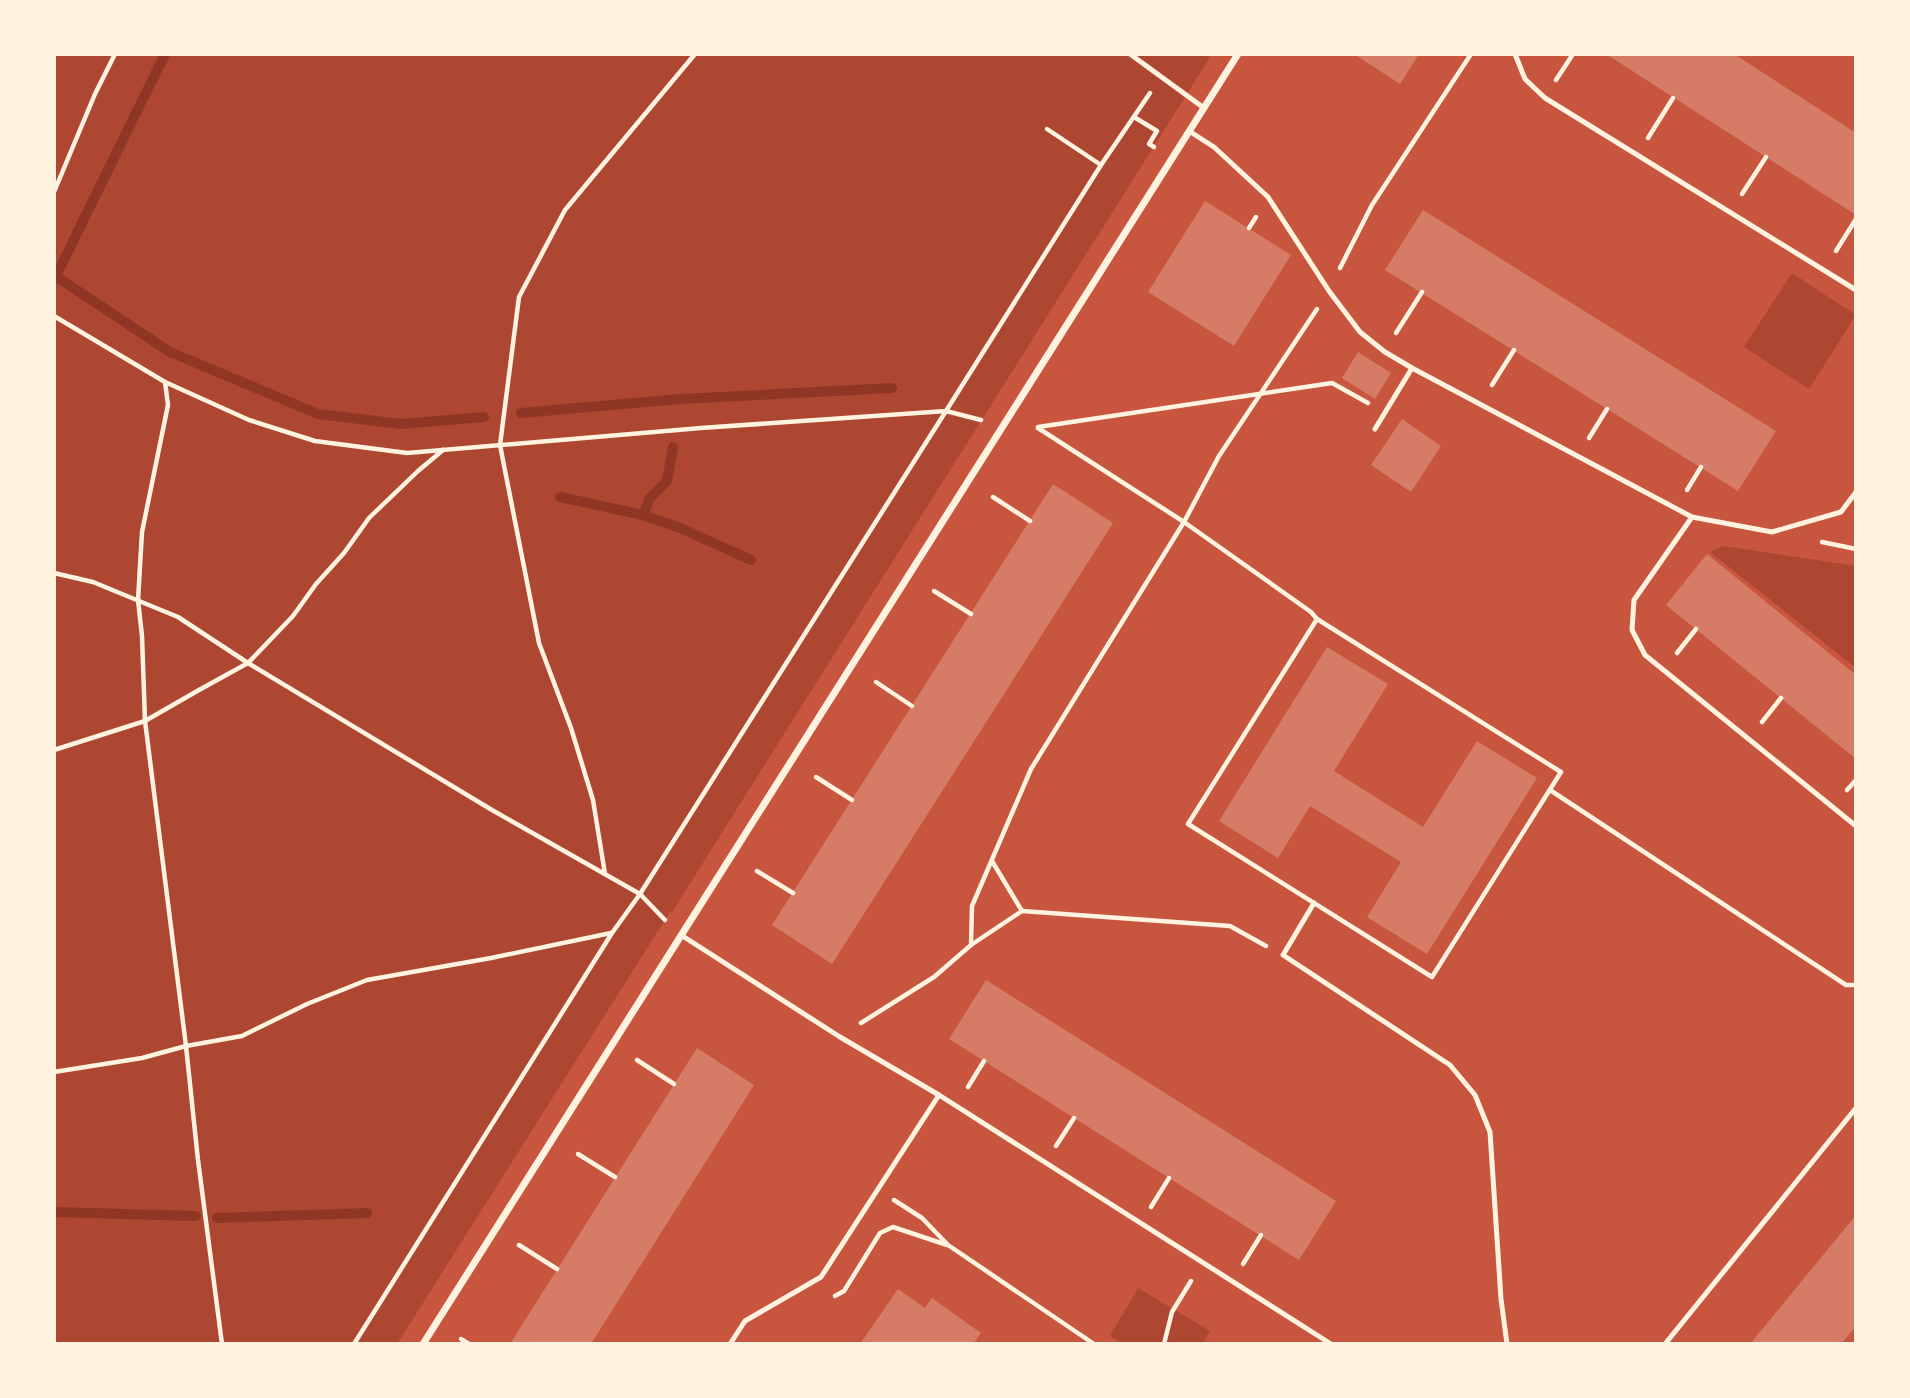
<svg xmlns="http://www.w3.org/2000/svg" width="1910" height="1398" font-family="'Exo 2',sans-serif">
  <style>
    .green { fill: #ae4732 }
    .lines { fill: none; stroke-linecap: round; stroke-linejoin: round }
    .stream { stroke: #8f3625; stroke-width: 10 }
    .building { fill: #d67c66 }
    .path { stroke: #fff3e0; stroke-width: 4.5 }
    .service { stroke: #fff3e0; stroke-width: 5 }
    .minor { stroke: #fff3e0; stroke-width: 7 }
  </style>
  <rect width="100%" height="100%" fill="#c8553d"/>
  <g class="green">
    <polygon points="54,54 1212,54 672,912 670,912 397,1344 54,1344"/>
    <polygon points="1792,273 1856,315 1809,389 1744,347"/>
    <polygon points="1724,546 1856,566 1856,668 1710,552"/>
    <polygon points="1138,1288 1210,1331 1203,1344 1123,1344 1110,1336"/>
  </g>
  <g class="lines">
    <g class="stream">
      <polyline points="57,277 170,352 318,414 401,424 484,417"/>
      <polyline points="54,280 165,54"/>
      <polyline points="521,413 680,399 892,388"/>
      <polyline points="673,447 667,481 650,498 643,515 680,528 751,560"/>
      <polyline points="560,497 643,515"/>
      <polyline points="54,1212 196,1216"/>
      <polyline points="217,1218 367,1213"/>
    </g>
  </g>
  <g class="building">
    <polygon points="1354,54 1419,54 1400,84"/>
    <polygon points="1606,54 1734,54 1856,133 1856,215"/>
    <polygon points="1205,201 1291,255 1234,346 1148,292"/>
    <polygon points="1423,210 1776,431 1738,491 1385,270"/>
    <polygon points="1358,352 1391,373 1375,399 1342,378"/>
    <polygon points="1402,419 1441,446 1411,492 1371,465"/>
    <polygon points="1053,484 1113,523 832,964 772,925"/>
    <polygon points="1707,554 1856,675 1856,759 1666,605"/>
    <polygon points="1327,647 1388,684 1334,771 1423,827 1477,741 1537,778 1427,954 1367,917 1401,862 1310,806 1278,858 1219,821"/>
    <polygon points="986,980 1336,1201 1299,1260 949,1039"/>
    <polygon points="697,1048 754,1085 591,1344 510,1344"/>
    <polygon points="1856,1215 1856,1326 1841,1344 1750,1344"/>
    <polygon points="898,1289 925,1308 932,1298 981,1333 973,1344 860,1344"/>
  </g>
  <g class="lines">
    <g class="path">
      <polyline points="1556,80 1573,54"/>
      <polyline points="1134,117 1157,131 1149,144 1154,147"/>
      <polyline points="1047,129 1101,165"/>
      <polyline points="1648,138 1673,98"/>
      <polyline points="54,192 95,94 115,54"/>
      <polyline points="1742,194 1766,157"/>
      <polyline points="1249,228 1256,217"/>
      <polyline points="1836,251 1856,219"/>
      <polyline points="1340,268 1372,205 1471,54"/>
      <polyline points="54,316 165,382 249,420 315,441 407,453 701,428 946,411 1101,165 1150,93"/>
      <polyline points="1396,333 1422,292"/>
      <polyline points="165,382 168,405 142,532 138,600 142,636 145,721 186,1046 198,1160 222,1344"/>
      <polyline points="1492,385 1514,350"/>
      <polyline points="1038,427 1332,383 1368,403"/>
      <polyline points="1038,428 1184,522 1311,612 1317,619"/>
      <polyline points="1589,438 1607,409"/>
      <polyline points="1687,490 1701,467"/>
      <polyline points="993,497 1030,521"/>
      <polyline points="1822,542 1856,549"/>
      <polyline points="54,573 93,582 178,617 248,663 492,810 640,894 665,920"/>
      <polyline points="934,591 971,614"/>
      <polygon points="1317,619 1561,772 1432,977 1188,824"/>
      <polyline points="1677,653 1696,629"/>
      <polyline points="876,682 912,706"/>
      <polyline points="1762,722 1781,698"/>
      <polyline points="54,750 145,721 199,690 248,663 293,616 316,584 344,553 369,518 418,471 443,450"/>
      <polyline points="816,777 852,800"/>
      <polyline points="1550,790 1846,985 1856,985"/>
      <polyline points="1847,790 1856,780"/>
      <polyline points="992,861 1022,911"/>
      <polyline points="757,871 793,893"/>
      <polyline points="605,874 593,800 571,728 539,643 500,445 519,297 565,210 695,54"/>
      <polyline points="971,945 972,906 1031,769 1184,522 1219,456 1317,309"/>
      <polyline points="861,1023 934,977 971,945 1022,911 1230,926 1266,946"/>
      <polyline points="637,1060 674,1084"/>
      <polyline points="54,1072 142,1058 186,1046 242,1036 307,1004 367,980 491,958 611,933"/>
      <polyline points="968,1087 984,1061"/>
      <polyline points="1056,1146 1074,1118"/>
      <polyline points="578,1154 615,1177"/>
      <polyline points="894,1200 922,1218 948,1245 1094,1344"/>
      <polyline points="1151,1207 1169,1178"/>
      <polyline points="519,1245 557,1269"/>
      <polyline points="1243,1264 1261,1235"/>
      <polyline points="835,1296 844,1291 880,1233 893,1227 947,1245"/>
      <polyline points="461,1339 469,1344"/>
      <polyline points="354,1344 612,933 640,894 946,411 981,420"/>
      <polyline points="1164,1344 1172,1312 1191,1281"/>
    </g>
    <g class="service">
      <polyline points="1130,54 1204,108"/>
      <polyline points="1515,54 1525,79 1545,98 1856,290"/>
      <polyline points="1189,131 1214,147 1268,197 1329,291 1360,332 1385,352 1412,368 1692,517 1772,532 1841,512 1856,492"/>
      <polyline points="1375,429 1412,368"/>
      <polyline points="1692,517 1634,600 1632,630 1645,655 1856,826"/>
      <polyline points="1314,903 1283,955 1450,1065 1475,1095 1490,1132 1501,1299 1507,1344"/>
      <polyline points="681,935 840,1037 939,1095 1331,1344"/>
      <polyline points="730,1344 745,1321 821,1277 939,1095"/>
      <polyline points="1665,1344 1856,1108"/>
    </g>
    <polyline class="minor" points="423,1344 1238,54"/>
  </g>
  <rect width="1910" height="1398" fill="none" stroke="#fff3e0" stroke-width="112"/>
</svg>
